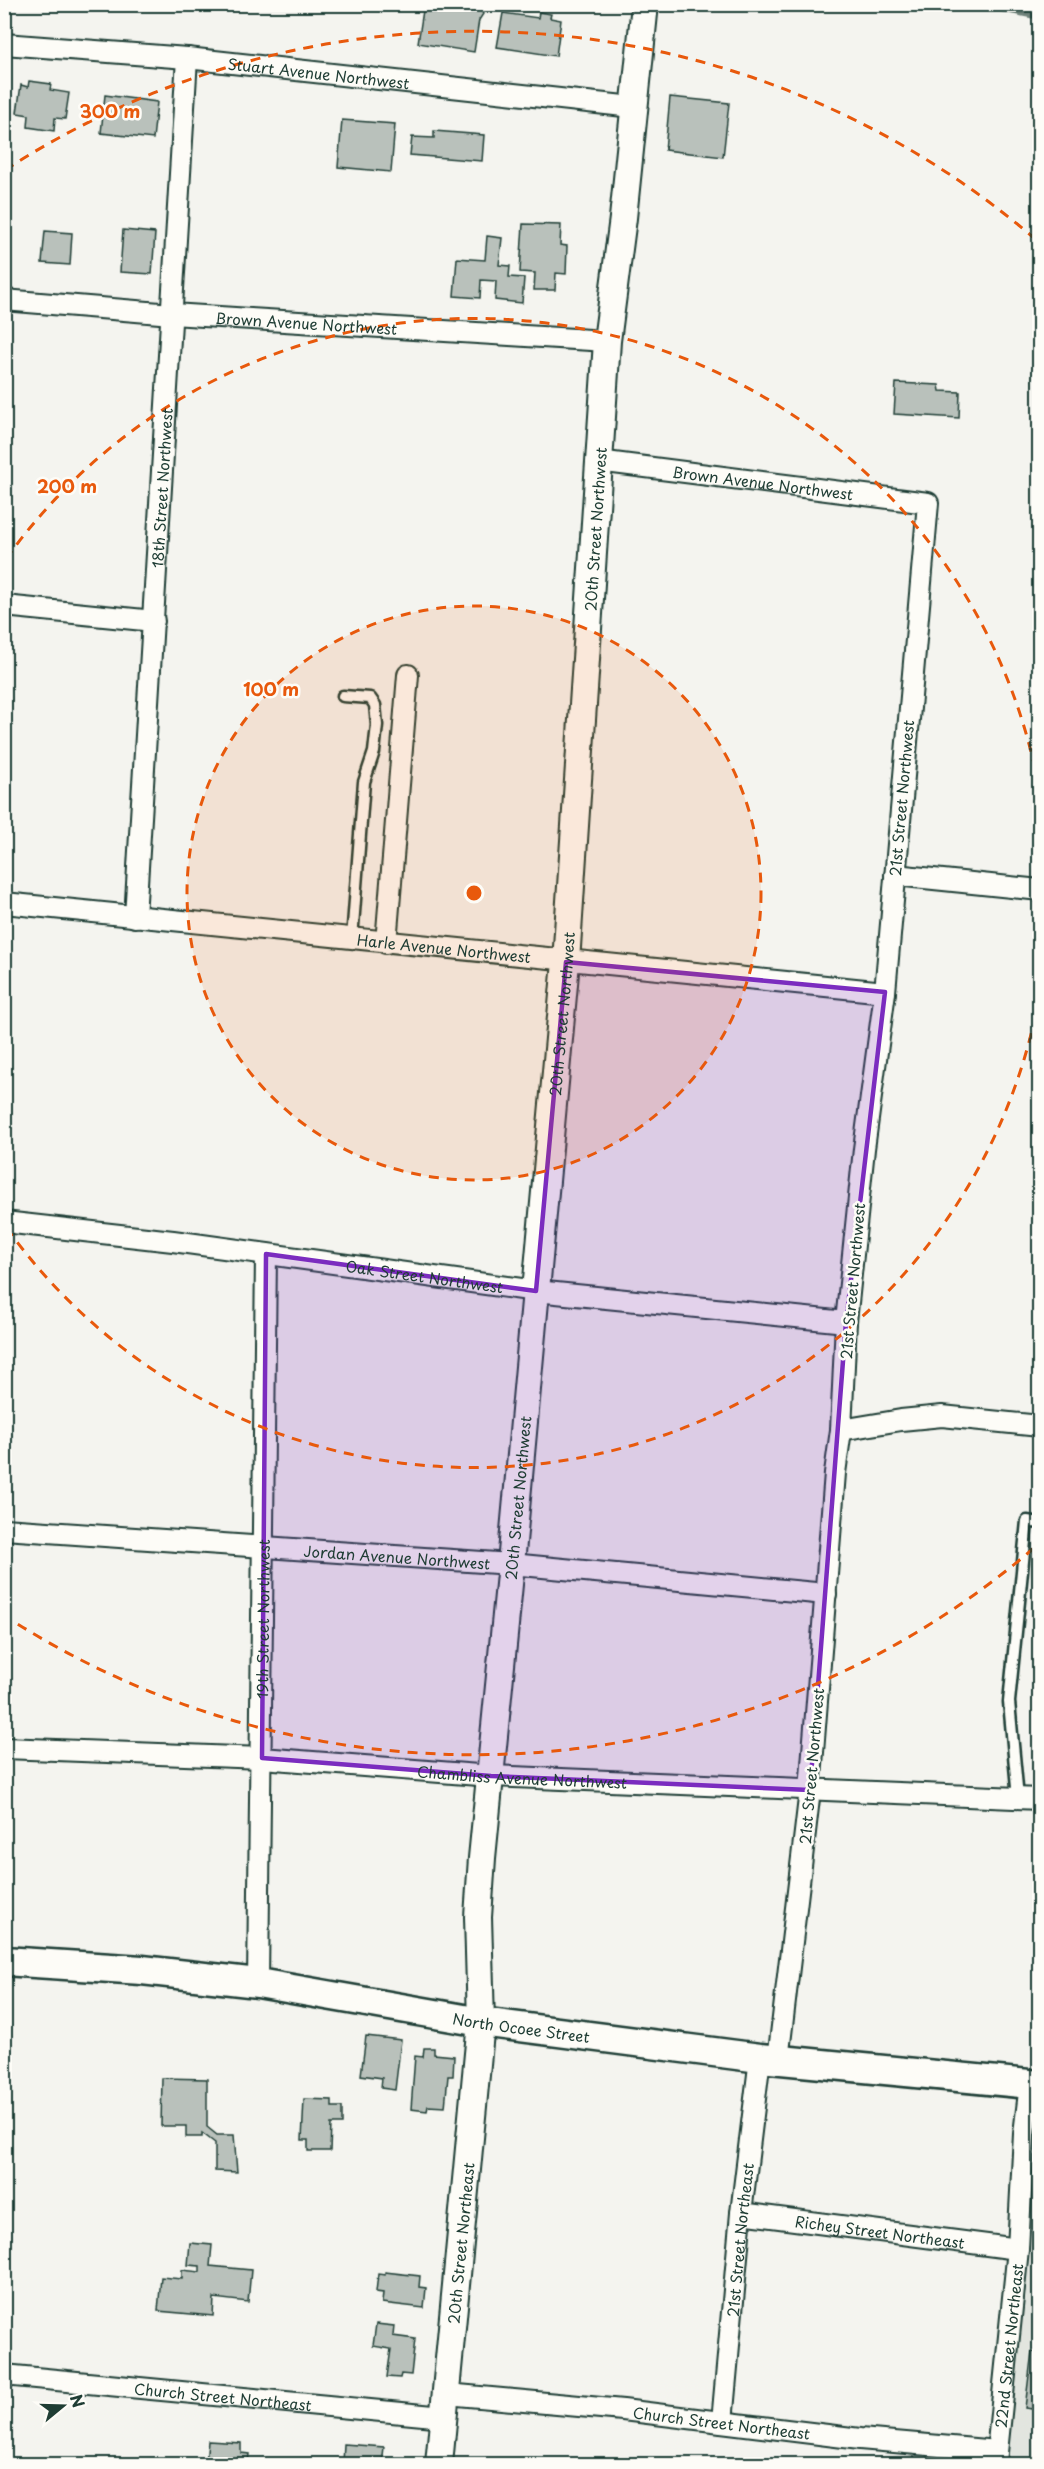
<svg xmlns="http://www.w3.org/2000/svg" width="1044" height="2469" font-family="'Playpen Sans',sans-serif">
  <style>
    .built { fill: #e2e5df }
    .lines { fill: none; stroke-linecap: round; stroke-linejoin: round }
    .stream { stroke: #6e8179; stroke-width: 6 }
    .building { fill: #b9c1bb; stroke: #1f3d34; stroke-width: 1.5 }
    .service-casing { stroke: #1f3d34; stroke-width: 15 }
    .minor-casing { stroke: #1f3d34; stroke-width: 24 }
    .tertiary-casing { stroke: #1f3d34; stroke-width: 30 }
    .secondary-casing { stroke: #1f3d34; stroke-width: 33 }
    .service { stroke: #fdfcf7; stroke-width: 10 }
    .minor { stroke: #fdfcf7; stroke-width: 20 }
    .tertiary { stroke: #fdfcf7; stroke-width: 26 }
    .secondary { stroke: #fdfcf7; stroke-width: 28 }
    .marked { fill: #7b2cbf; fill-opacity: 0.2; stroke: #7b2cbf; stroke-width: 4.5; stroke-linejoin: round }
    .ring { fill: none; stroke: #e8590c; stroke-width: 3; stroke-dasharray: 10 8 }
    .labels { text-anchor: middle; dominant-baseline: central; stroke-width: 5; stroke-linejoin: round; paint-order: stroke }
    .street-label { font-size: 15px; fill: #1f3d34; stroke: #fdfcf7 }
    .centre { fill: #e8590c; stroke: #fdfcf7; stroke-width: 3 }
    .ring-label { font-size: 18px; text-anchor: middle; font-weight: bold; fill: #e8590c; stroke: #fdfcf7; stroke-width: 5; stroke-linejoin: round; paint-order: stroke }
  </style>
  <rect width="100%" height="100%" fill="#f4f4ef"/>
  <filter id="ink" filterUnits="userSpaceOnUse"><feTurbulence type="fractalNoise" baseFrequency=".0167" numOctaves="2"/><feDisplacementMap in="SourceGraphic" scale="12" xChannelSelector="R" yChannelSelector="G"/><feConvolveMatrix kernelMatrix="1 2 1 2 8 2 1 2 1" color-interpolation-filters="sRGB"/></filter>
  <g filter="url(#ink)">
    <polygon class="built" points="1039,2085 1039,2464 996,2464 997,2451"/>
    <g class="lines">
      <polyline class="stream" points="976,4 1040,17"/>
    </g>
    <g class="building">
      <polygon points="424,4 464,8 469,4 479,6 483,14 479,20 474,52 418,43"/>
      <polygon points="539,12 551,14 550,18 561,20 556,56 497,47 503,13 538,18"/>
      <polygon points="29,81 51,84 50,90 69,93 65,119 55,118 54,131 28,127 29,115 17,113 21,85 28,87"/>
      <polygon points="105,95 157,102 153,139 101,133"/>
      <polygon points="670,97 729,103 723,157 665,150"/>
      <polygon points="342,120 395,124 391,172 338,167"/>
      <polygon points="434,131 484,135 482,161 410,155 412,137 434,138"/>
      <polygon points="523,224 561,225 560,245 567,246 566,274 556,273 555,290 534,290 535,273 520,272"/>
      <polygon points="123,230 155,233 152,274 120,272"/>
      <polygon points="45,231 72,233 70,265 42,263"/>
      <polygon points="487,236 502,238 499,265 510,266 509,277 524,278 522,303 495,300 496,281 481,280 480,298 454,296 457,258 485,260"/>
      <polygon points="896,383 939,385 940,391 960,392 959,418 894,414"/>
      <polygon points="366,2036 401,2040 395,2090 381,2088 382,2078 361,2075"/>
      <polygon points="424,2048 434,2048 434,2054 454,2056 453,2076 448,2076 445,2107 428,2106 427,2111 411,2109 415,2056 423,2057"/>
      <polygon points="162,2078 207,2079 207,2127 217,2135 234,2135 237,2172 215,2171 215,2143 202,2133 202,2137 186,2137 186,2126 161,2126"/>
      <polygon points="304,2099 332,2100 332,2107 342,2107 342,2124 331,2124 330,2151 308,2151 308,2140 302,2140"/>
      <polygon points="190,2243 212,2245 210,2266 251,2270 248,2302 214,2298 213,2316 158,2311 161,2277 182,2279 182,2270 200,2272 200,2266 188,2265"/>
      <polygon points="385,2272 420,2276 419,2287 426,2288 424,2308 382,2303 383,2293 376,2292 378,2274 385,2275"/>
      <polygon points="376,2324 394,2326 393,2336 415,2339 411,2375 401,2374 400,2378 387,2377 391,2349 373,2346"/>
      <polygon points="1032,2351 1040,2352 1040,2410 1025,2408"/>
      <polygon points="208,2441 241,2443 241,2453 249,2454 248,2464 206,2464"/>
      <polygon points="344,2444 384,2447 382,2464 343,2464"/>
    </g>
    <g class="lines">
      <g class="service-casing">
        <g id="service">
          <polyline points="343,696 370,698 375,705 377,725 374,752 364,782 352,939"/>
          <polyline points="1018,1798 1009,1702 1027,1521 1040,1523"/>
        </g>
      </g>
      <g class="minor-casing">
        <g id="minor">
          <path id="s1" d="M4,44L187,58L633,107"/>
          <path id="s2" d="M4,300L172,314L607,341"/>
          <path id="s3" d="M598,461L928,503L885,992L864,1149L846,1322L841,1430L835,1473L810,1790L778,2060"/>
          <polyline points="4,606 154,621"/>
          <polyline points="895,875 1040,890"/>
          <path id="s4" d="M4,903L885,992"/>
          <path id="s5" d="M135,917L187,58"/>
          <polyline points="386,943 408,675"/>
          <path id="s6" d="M4,1222L173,1241L536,1291L846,1322"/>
          <polyline points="841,1430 901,1420 942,1416 1040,1426"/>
          <path id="s7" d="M4,1529L511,1564L826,1594"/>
          <path id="s8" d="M4,1748L262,1758L491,1776L1040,1799"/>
          <path id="s9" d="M258,1983L266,1254"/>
          <path id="s10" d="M741,2213L1018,2249"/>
          <path id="s11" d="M4,2375L444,2417"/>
          <path id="s12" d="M447,2394L623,2410L860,2439L997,2451"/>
          <path id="s13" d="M722,2422L741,2213L760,2058"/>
          <path id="s14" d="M996,2462L1018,2249L1024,2134L1030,2084"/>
        </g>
      </g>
      <g class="tertiary-casing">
        <g id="tertiary">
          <path id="s15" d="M439,2464L481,2022L478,1917L482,1858L511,1564L566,962L607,341L623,218L645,4"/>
        </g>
      </g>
      <g class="secondary-casing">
        <g id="secondary">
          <path id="s16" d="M4,1961L142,1970L258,1983L481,2022L760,2058L1040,2085"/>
        </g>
      </g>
      <use href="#service" class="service"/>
      <use href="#minor" class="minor"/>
      <use href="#tertiary" class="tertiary"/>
      <use href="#secondary" class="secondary"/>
    </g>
  </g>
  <path class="marked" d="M566,962L885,992L846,1322L810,1790L491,1776L262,1758L266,1254L536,1291Z"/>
  <circle cx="474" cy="893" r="287" fill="#e8590c" fill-opacity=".12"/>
  <g class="ring">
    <circle cx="474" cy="893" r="287"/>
    <path d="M1039 998A575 575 0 0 1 6 1227M6 559A575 575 0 0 1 1039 788"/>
    <path d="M1034 1548A862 862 0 0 1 5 1616M5 170A862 862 0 0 1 1034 238"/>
  </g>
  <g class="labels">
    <g class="street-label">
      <text stroke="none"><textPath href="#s1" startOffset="316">Stuart Avenue Northwest</textPath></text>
      <text stroke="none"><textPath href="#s2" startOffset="303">Brown Avenue Northwest</textPath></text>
      <text stroke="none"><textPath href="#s3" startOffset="166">Brown Avenue Northwest</textPath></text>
      <text stroke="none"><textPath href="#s5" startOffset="430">18th Street Northwest</textPath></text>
      <text stroke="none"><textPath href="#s15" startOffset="1942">20th Street Northwest</textPath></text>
      <text transform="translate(901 798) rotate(-85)">21st Street Northwest</text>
      <text stroke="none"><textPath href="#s4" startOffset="442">Harle Avenue Northwest</textPath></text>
      <text stroke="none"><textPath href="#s15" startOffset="1456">20th Street Northwest</textPath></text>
      <text stroke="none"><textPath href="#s6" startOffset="424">Oak Street Northwest</textPath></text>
      <text transform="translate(852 1281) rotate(-85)">21st Street Northwest</text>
      <text stroke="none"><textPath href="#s15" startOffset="970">20th Street Northwest</textPath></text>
      <text stroke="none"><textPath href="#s7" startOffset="394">Jordan Avenue Northwest</textPath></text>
      <text stroke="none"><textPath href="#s9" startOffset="364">19th Street Northwest</textPath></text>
      <text transform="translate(811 1766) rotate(-85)">21st Street Northwest</text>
      <text stroke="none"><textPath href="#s8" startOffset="519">Chambliss Avenue Northwest</textPath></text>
      <text stroke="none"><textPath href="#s16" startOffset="522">North Ocoee Street</textPath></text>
      <text stroke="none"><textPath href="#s10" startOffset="140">Richey Street Northeast</textPath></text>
      <text stroke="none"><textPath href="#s13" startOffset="183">21st Street Northeast</textPath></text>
      <text stroke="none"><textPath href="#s15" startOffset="222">20th Street Northeast</textPath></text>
      <text stroke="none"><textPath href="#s14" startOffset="117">22nd Street Northeast</textPath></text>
      <text stroke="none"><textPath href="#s11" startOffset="220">Church Street Northeast</textPath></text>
      <text stroke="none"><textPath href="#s12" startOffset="276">Church Street Northeast</textPath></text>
    </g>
  </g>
  <circle cx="474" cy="893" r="9" class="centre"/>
  <g class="ring-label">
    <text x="110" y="118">300 m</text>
    <text x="67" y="493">200 m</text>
    <text x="271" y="696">100 m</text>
  </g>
  <rect width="1044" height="2469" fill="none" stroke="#fdfcf7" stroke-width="24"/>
  <rect x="12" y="12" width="1020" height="2445" fill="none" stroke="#1f3d34" stroke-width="2" filter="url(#ink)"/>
  <g transform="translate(63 2406) rotate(71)" stroke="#fdfcf7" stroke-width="4.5" paint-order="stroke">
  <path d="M0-4.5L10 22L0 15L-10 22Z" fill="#1f3d34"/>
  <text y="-9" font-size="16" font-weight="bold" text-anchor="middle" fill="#1f3d34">N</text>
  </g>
</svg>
